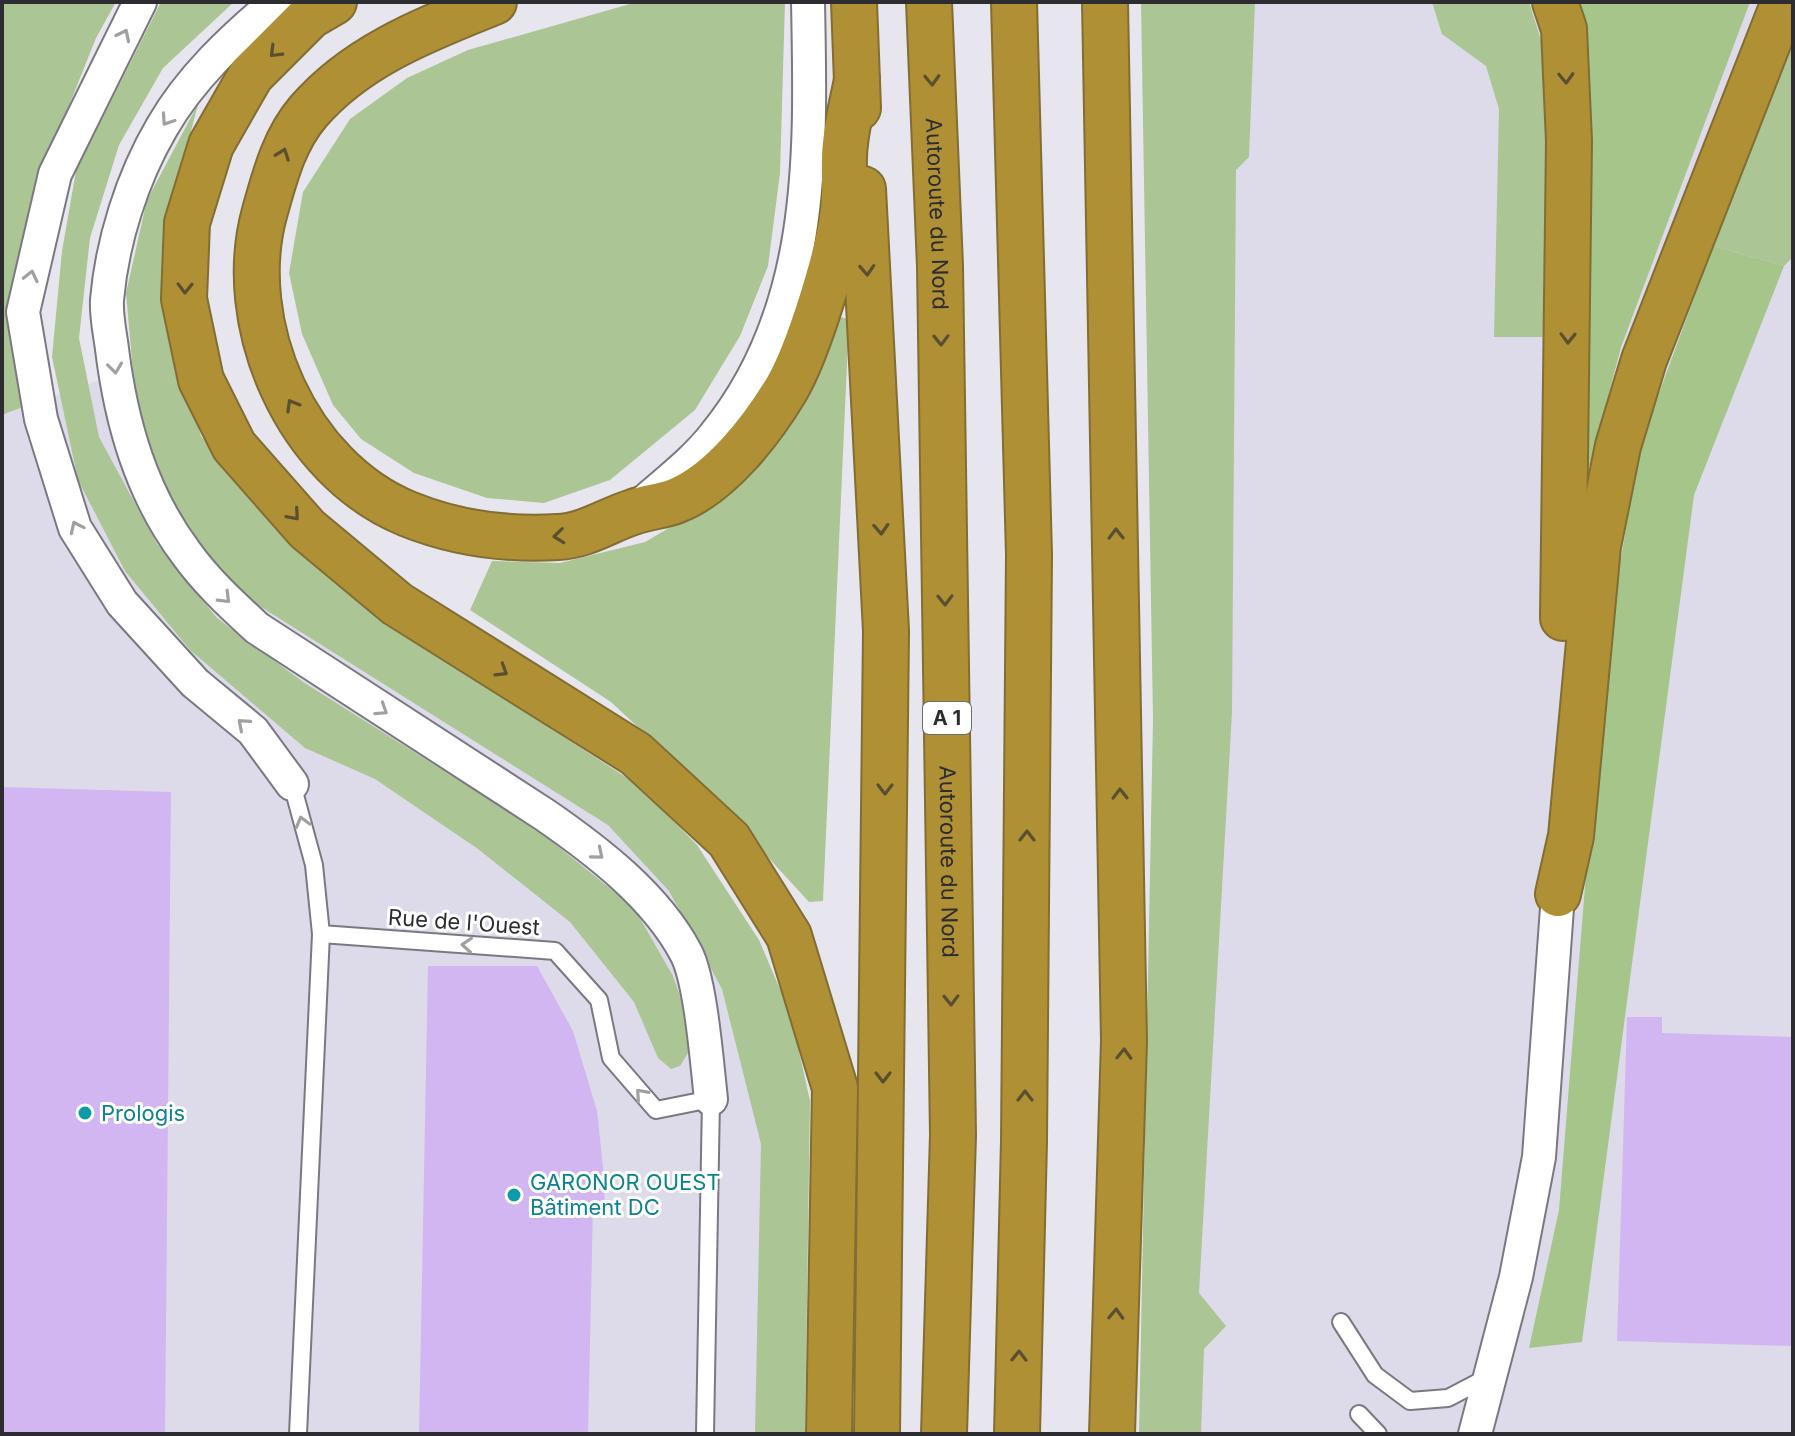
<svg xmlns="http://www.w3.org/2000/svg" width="1795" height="1436" font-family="Inter,sans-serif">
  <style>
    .built { fill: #dddaea }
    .green { fill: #abc595 }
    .forest { fill: #a6c58a }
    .building { fill: #d2b6f2 }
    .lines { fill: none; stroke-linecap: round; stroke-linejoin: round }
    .service-casing { stroke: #7a7981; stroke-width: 20 }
    .minor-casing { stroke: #7a7981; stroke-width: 36 }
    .motorway-casing { stroke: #826d33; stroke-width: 48 }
    .service { stroke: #fff; stroke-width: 16 }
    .minor { stroke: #fff; stroke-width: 32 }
    .motorway { stroke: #af9034; stroke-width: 44 }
    .oneway { stroke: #a0a0a2 }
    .oneway2 { stroke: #5a4f31 }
    .culture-dot { fill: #0f9aa8; stroke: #fff; stroke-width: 3 }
    .labels { text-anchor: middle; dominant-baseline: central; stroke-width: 6; stroke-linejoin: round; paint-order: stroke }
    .shield { fill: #fff; stroke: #6c6b6e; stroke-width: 2 }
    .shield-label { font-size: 20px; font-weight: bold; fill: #2d2c30 }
    .street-label { font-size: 22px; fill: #2d2c30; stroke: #fff }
    .culture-label { font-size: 22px; fill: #0d838f; stroke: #fff; text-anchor: start }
  </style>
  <rect width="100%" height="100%" fill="#e7e6ef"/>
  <g class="built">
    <polygon points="1185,2 1793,2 1793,1434 1144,1434"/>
    <polygon points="170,355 218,481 637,824 756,985 773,1434 2,1434 2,415"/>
  </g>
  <g class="green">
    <polygon points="2,2 116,2 96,38 48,158 27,289 36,402 2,415"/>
    <polygon points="161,2 234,2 163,68 119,145 90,238 79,338 99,437 157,544 217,618 303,682 538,830 634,908 673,976 688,1019 688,1053 680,1066 671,1069 658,1058 634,1002 570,922 478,849 375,779 305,748 190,650 125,571 78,480 52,357 62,251 76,171"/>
    <polygon points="637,2 785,2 780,173 768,266 740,336 695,410 610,480 544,503 487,498 414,473 361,439 333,405 302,334 289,273 303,192 350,119 407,78 468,50"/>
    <polygon points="1141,2 1255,2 1249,157 1236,170 1232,712 1199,1293 1226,1326 1204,1349 1201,1434 1139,1434 1153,720"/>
    <polygon points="1432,2 1529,2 1558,95 1548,337 1494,337 1499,109 1486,66 1442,34"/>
    <polygon points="1793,43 1793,257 1784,266 1713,246"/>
    <polygon points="198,104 165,232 168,329 201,436 254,505 380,618 638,785 697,845 759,940 791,1015 810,1101 805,1434 755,1434 761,1144 722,989 669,891 608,825 258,605 194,544 160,486 135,394 126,293 147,200"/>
    <polygon points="835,316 849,319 823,901 809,902 712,796 611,702 470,610 492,561 560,563 645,542 715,501 764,460"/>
  </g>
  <g class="forest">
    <polygon points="1564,2 1750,2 1621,347 1590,466 1581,459"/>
    <polygon points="1713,246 1784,266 1694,495 1582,1342 1529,1348 1559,1210 1602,675 1639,448"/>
  </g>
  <g class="building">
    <polygon points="2,787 171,792 165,1434 2,1434"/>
    <polygon points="428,966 537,966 573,1031 597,1111 605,1186 604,1206 593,1205 588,1434 419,1434"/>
    <polygon points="1627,1017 1662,1017 1662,1033 1793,1037 1793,1346 1617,1341"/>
  </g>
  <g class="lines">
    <g class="service-casing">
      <g id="service">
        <polyline points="292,784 314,865 321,934 555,951 599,1000 611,1058 656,1110 711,1099 705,1434"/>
        <polyline points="1341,1322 1375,1375 1410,1401 1448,1398 1490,1376"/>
        <polyline points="1359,1414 1378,1434"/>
        <polyline points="298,1434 321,934"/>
      </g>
    </g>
    <g class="minor-casing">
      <g id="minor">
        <polyline points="140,2 55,174 23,312 41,419 75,528 122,603 195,683 253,731 292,784"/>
        <path d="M276,2C233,38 190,78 162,127C132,178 112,242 107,300C106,316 110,333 112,349C121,422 141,493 186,553C206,581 231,604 257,628L545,815C597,851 656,896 686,953C701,981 707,1065 711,1099"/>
        <path d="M634,511C660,487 692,464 714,436C816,312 811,154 808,2"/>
        <polyline points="1475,1434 1516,1277 1539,1157 1558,894"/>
      </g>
    </g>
    <g class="motorway-casing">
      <g id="motorway">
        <polyline points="334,2 310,16 251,75 211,145 187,223 184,299 201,380 234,446 307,529 397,604 636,754 729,840 789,936 835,1088 829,1434"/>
        <path d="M494,2C427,29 357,55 308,112C284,140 275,176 265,211C233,324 297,469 408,514C455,533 507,540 558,537C585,536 608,520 633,512C647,507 662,506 675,501C720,484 762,429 786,389C808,351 838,254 843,210C846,188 842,166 845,144C847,123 853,101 857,80"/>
        <polyline points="854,2 858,108"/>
        <path id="s1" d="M929,2L940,266L953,1135L944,1434"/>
        <polyline points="1014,2 1029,555 1024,1141 1017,1434"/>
        <polyline points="1105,2 1124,1041 1112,1434"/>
        <polyline points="1555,2 1564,29 1569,141 1563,618"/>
        <polyline points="863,189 886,631 877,1434"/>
        <polyline points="1558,894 1571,836 1598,546 1618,446 1644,360 1784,2"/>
      </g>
    </g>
    <use href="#service" class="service"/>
    <use href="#minor" class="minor"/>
    <use href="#motorway" class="motorway"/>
  </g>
  <defs><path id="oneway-chevron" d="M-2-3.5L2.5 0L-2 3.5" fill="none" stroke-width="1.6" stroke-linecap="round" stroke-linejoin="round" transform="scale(2)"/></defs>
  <g class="oneway">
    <use href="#oneway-chevron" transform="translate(124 35) rotate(-64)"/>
    <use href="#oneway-chevron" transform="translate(167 120) rotate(124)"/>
    <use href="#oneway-chevron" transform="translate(31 276) rotate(-77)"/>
    <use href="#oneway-chevron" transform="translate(115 368) rotate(83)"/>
    <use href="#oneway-chevron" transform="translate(76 527) rotate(-115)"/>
    <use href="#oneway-chevron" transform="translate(225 598) rotate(45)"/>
    <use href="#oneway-chevron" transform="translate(382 710) rotate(33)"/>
    <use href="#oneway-chevron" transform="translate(243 724) rotate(-139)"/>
    <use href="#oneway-chevron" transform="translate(302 822) rotate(-105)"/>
    <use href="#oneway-chevron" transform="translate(598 854) rotate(40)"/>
    <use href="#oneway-chevron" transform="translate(467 945) rotate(-176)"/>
    <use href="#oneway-chevron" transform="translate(641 1094) rotate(-131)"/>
  </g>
  <g class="oneway2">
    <use href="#oneway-chevron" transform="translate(275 52) rotate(135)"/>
    <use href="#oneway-chevron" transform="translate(1566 78) rotate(88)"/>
    <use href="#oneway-chevron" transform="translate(932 80) rotate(88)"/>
    <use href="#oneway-chevron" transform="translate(283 154) rotate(-70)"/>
    <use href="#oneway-chevron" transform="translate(867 270) rotate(87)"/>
    <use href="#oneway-chevron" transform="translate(185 288) rotate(91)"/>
    <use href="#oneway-chevron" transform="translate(1568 338) rotate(91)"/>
    <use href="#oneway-chevron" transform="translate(941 340) rotate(89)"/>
    <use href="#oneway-chevron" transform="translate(292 405) rotate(-120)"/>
    <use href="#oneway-chevron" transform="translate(294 515) rotate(49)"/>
    <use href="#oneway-chevron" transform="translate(881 529) rotate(87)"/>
    <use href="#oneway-chevron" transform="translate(1116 534) rotate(-91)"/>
    <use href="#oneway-chevron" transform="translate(559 536) rotate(174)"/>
    <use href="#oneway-chevron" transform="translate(945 600) rotate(89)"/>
    <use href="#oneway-chevron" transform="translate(502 671) rotate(32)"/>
    <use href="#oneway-chevron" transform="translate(885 789) rotate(90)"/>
    <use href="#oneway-chevron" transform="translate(1120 794) rotate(-91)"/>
    <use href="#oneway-chevron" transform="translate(1027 836) rotate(-90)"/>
    <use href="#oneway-chevron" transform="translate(951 1000) rotate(89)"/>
    <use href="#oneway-chevron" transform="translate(1124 1054) rotate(-88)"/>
    <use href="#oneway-chevron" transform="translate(883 1077) rotate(90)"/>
    <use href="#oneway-chevron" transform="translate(1025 1096) rotate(-90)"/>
    <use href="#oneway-chevron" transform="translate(1116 1314) rotate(-88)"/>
    <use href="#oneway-chevron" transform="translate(1019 1356) rotate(-89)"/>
  </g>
  <g class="culture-dot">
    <circle cx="85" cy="1113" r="8"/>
    <circle cx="514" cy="1195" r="8"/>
  </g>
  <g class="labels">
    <rect class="shield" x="923" y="702" width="48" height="32" rx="6"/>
    <g class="shield-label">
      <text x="947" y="718">A 1</text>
    </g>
    <g class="street-label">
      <text stroke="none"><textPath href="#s1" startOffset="212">Autoroute du Nord</textPath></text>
      <text stroke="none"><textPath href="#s1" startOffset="860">Autoroute du Nord</textPath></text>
      <text transform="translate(464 922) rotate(4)">Rue de l'Ouest</text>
    </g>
    <g class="culture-label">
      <text x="101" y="1113">Prologis</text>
      <text x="530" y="1182">GARONOR OUEST<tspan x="530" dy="25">Bâtiment DC</tspan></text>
    </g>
  </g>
  <rect width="1795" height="1436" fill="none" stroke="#2d2c30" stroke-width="8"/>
</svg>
